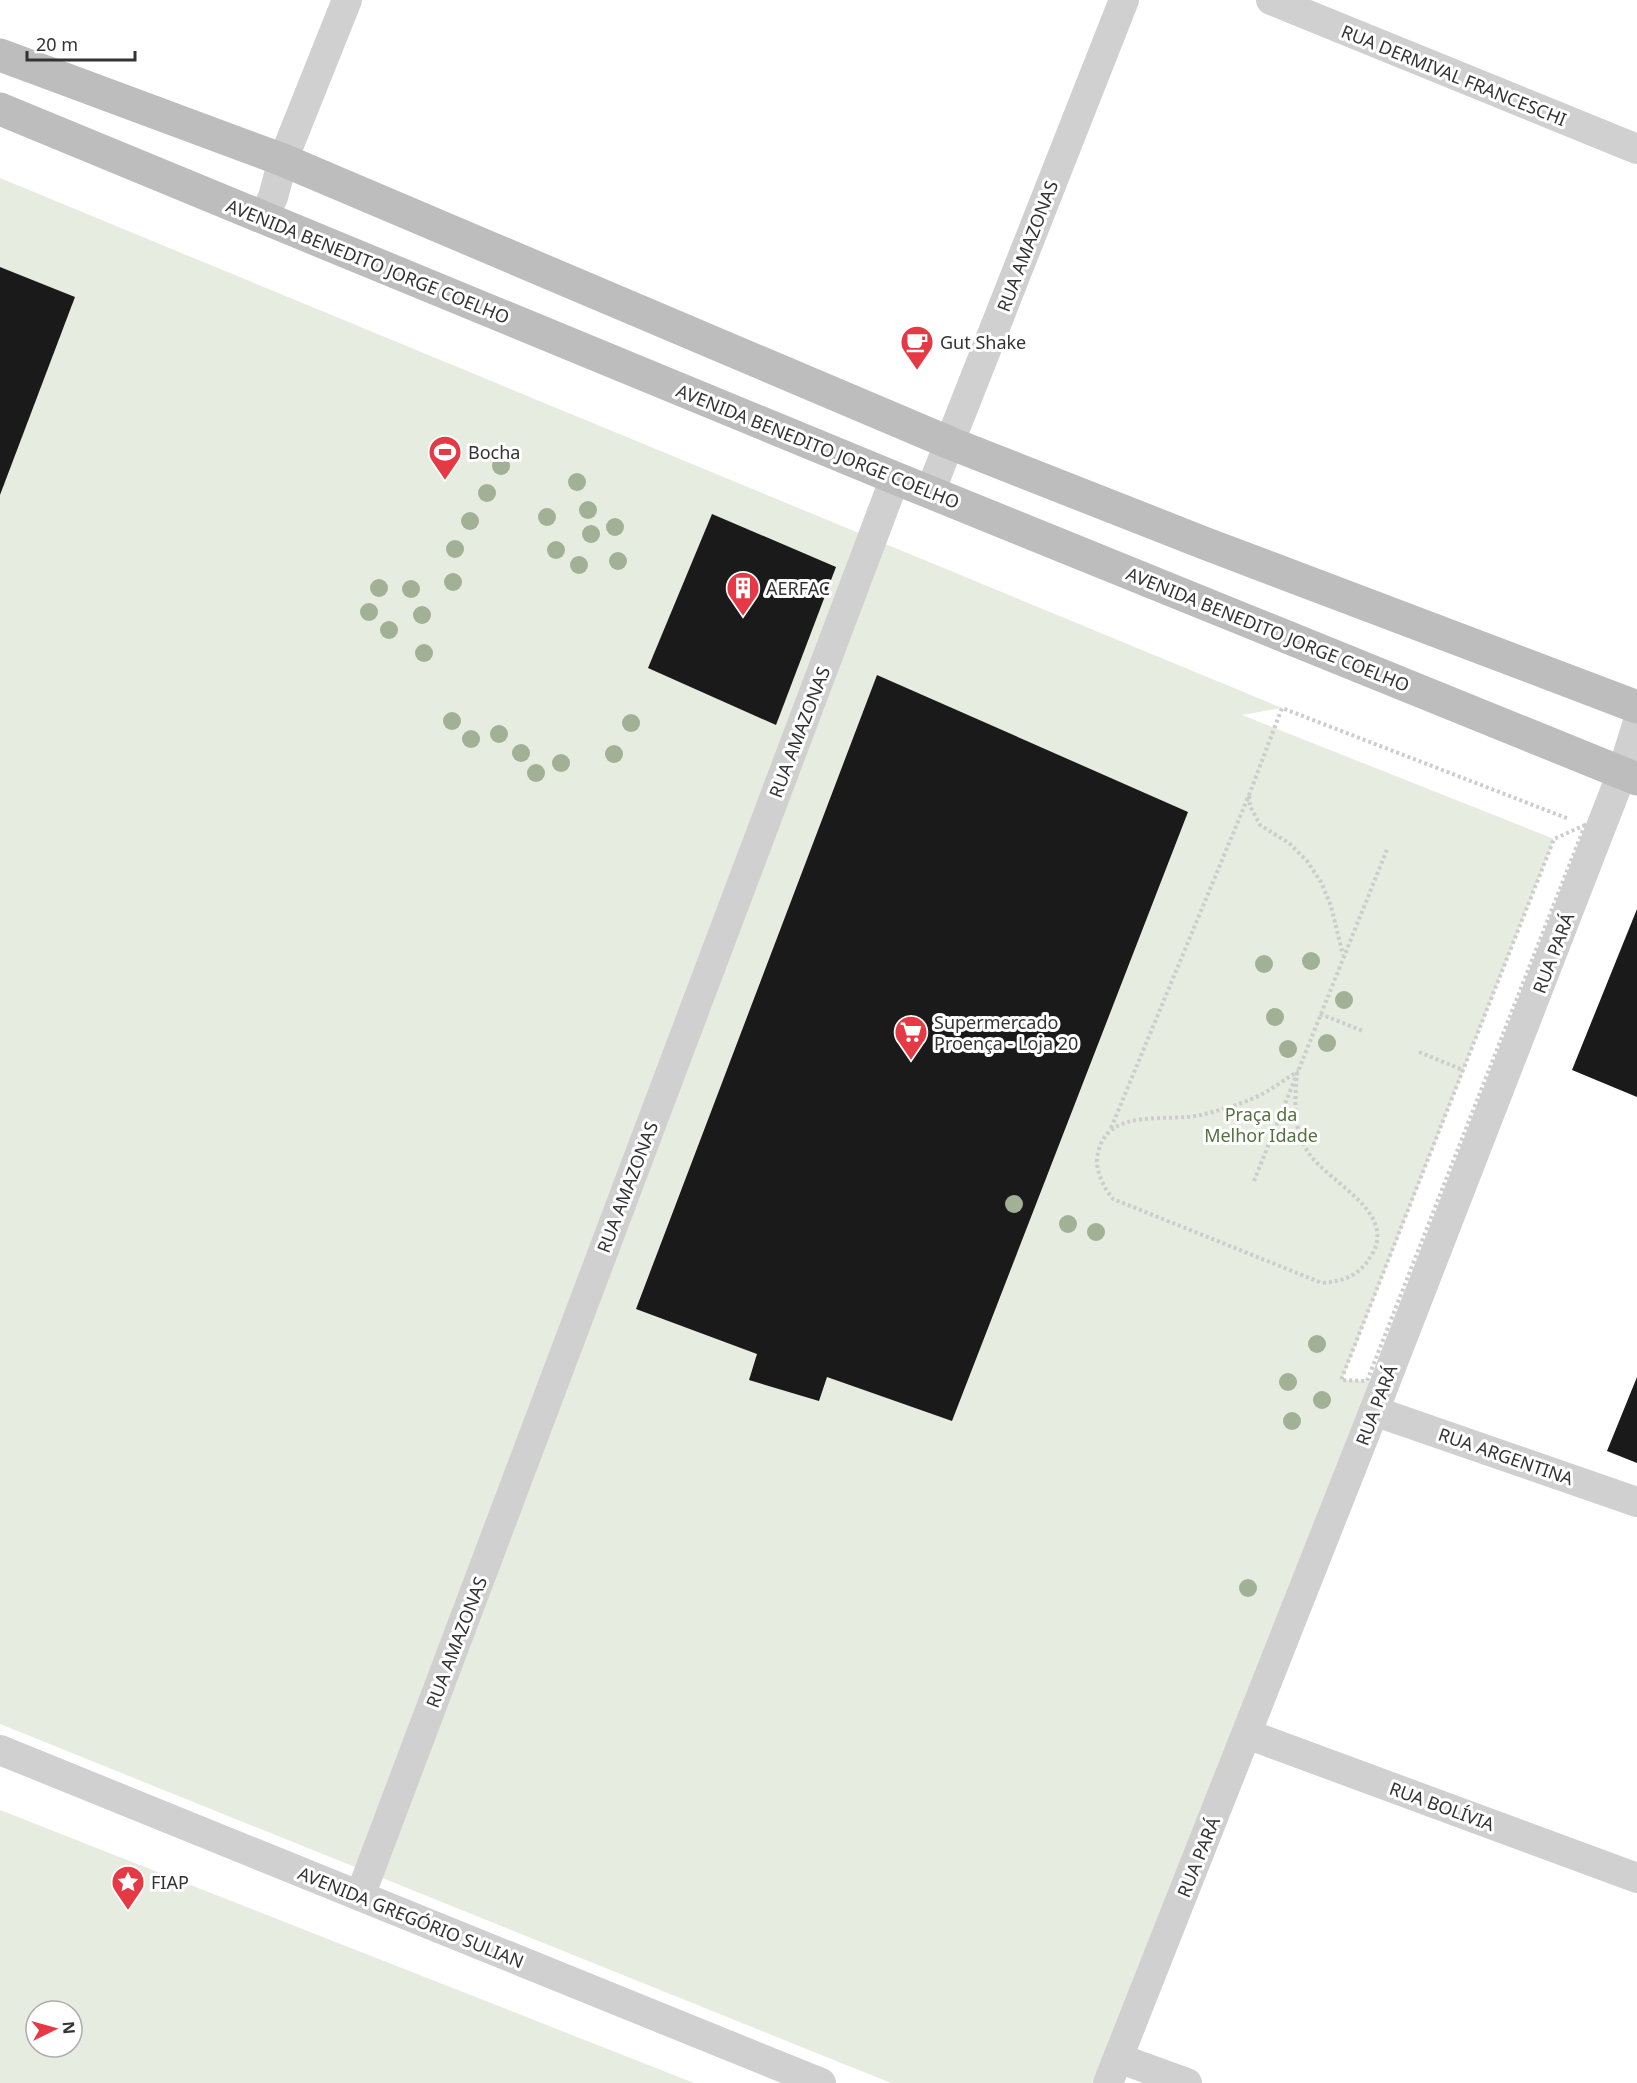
<svg xmlns="http://www.w3.org/2000/svg" width="1637" height="2083" font-family="'Noto Sans',sans-serif">
  <style>
    .green { fill: #e6ecdf; fill-rule: evenodd }
    .building { fill: #1a1a1a }
    .lines { fill: none; stroke-linecap: round; stroke-linejoin: round }
    .path { stroke: #cdcdcd; stroke-width: 4; stroke-dasharray: 3 3; stroke-linecap: butt }
    .minor { stroke: #d0d0d0; stroke-width: 30 }
    .secondary { stroke: #bdbdbd; stroke-width: 33 }
    .tree { fill: #a2b095 }
    .labels { text-anchor: middle; dominant-baseline: central; stroke-width: 6; stroke-linejoin: round; paint-order: stroke }
    .street-label { font-size: 18px; fill: #333; stroke: #fff }
    .poi-label { font-size: 18px; fill: #333; stroke: #fff; text-anchor: start }
    .park-label { font-size: 18px; fill: #56703f; stroke: #fff }
  </style>
  <rect width="100%" height="100%" fill="#fff"/>
  <g class="green">
    <polygon points="0,178 1282,708 1242,715 1554,839 1342,1380 1367,1381 1373,1386 1360,1410 1092,2083 891,2083 0,1724 0,494 75,297 0,267"/>
    <path d="M0,1810L694,2083H0ZM36,2011H72V2047H36Z"/>
  </g>
  <g class="building">
    <polygon points="0,267 75,297 0,495"/>
    <polygon points="712,514 836,567 776,725 648,668"/>
    <polygon points="877,675 1188,812 952,1421 827,1377 819,1401 749,1380 757,1354 636,1309"/>
    <polygon points="1637,909 1637,1097 1572,1070"/>
    <polygon points="1637,1377 1637,1463 1607,1451"/>
  </g>
  <g class="lines">
    <g class="path">
      <polyline points="1249,796 1250,806 1260,825 1289,843 1307,861 1321,882 1331,906 1343,955"/>
      <polygon points="1585,825 1367,1381 1341,1380 1554,839"/>
      <polyline points="1320,1014 1363,1031"/>
      <polyline points="1419,1052 1463,1070"/>
      <path d="M1297,1072C1295,1098 1292,1129 1308,1152C1328,1183 1399,1212 1371,1256C1359,1276 1344,1281 1322,1283L1113,1199C1103,1187 1094,1168 1098,1153C1108,1105 1170,1124 1205,1114C1220,1110 1235,1106 1249,1100C1266,1094 1282,1081 1297,1072Z"/>
      <polyline points="1111,1128 1249,795 1282,708 1569,819"/>
      <polyline points="1254,1181 1388,847"/>
    </g>
    <g class="minor">
      <polyline points="1271,0 1637,149"/>
      <polyline points="263,218 273,197 283,160 347,0"/>
      <polyline points="930,492 1124,0"/>
      <polyline points="1374,1411 1637,1502"/>
      <polyline points="1247,1734 1637,1878"/>
      <polyline points="0,1750 821,2083"/>
      <polyline points="360,1896 895,478"/>
      <polyline points="1118,2058 1187,2083"/>
      <polyline points="1108,2083 1374,1411 1622,773 1637,725"/>
    </g>
    <g class="secondary">
      <polyline points="0,55 283,160 950,443 1204,543 1637,707"/>
      <polyline points="0,109 895,478 1637,779"/>
    </g>
  </g>
  <g class="tree">
    <circle cx="501" cy="466" r="9"/>
    <circle cx="577" cy="482" r="9"/>
    <circle cx="487" cy="493" r="9"/>
    <circle cx="588" cy="510" r="9"/>
    <circle cx="547" cy="517" r="9"/>
    <circle cx="470" cy="521" r="9"/>
    <circle cx="615" cy="527" r="9"/>
    <circle cx="591" cy="534" r="9"/>
    <circle cx="455" cy="549" r="9"/>
    <circle cx="556" cy="550" r="9"/>
    <circle cx="618" cy="561" r="9"/>
    <circle cx="579" cy="565" r="9"/>
    <circle cx="453" cy="582" r="9"/>
    <circle cx="379" cy="588" r="9"/>
    <circle cx="411" cy="589" r="9"/>
    <circle cx="369" cy="612" r="9"/>
    <circle cx="422" cy="615" r="9"/>
    <circle cx="389" cy="630" r="9"/>
    <circle cx="424" cy="653" r="9"/>
    <circle cx="452" cy="721" r="9"/>
    <circle cx="631" cy="723" r="9"/>
    <circle cx="499" cy="734" r="9"/>
    <circle cx="471" cy="739" r="9"/>
    <circle cx="521" cy="753" r="9"/>
    <circle cx="614" cy="754" r="9"/>
    <circle cx="561" cy="763" r="9"/>
    <circle cx="536" cy="773" r="9"/>
    <circle cx="1311" cy="961" r="9"/>
    <circle cx="1264" cy="964" r="9"/>
    <circle cx="1344" cy="1000" r="9"/>
    <circle cx="1275" cy="1017" r="9"/>
    <circle cx="1327" cy="1043" r="9"/>
    <circle cx="1288" cy="1049" r="9"/>
    <circle cx="1014" cy="1204" r="9"/>
    <circle cx="1068" cy="1224" r="9"/>
    <circle cx="1096" cy="1232" r="9"/>
    <circle cx="1317" cy="1344" r="9"/>
    <circle cx="1288" cy="1382" r="9"/>
    <circle cx="1322" cy="1400" r="9"/>
    <circle cx="1292" cy="1421" r="9"/>
    <circle cx="1248" cy="1588" r="9"/>
  </g>
  <defs>
    <g id="cafe-pin" transform="scale(1.725)"><path d="M0 17L-7.5 6A9.5 9.5 0 1 1 7.5 6Z" fill="#e63946" stroke="#fff"/><path d="M-5.5-4.5H6V0H3Q3 3.5 0 3.5H-2.5Q-5.5 3.5-5.5 0ZM3-3.2v2h1.7v-2ZM-6 4.5H4V6H-6Z" fill="#fff"/></g>
    <g id="stadium-pin" transform="scale(1.725)"><path d="M0 17L-7.5 6A9.5 9.5 0 1 1 7.5 6Z" fill="#e63946" stroke="#fff"/><path d="M0-5a6.5 5 0 1 0 0 10a6.5 5 0 1 0 0-10ZM-3.5-1.8h7v3.6h-7Z" fill="#fff"/></g>
    <g id="building-pin" transform="scale(1.725)"><path d="M0 17L-7.5 6A9.5 9.5 0 1 1 7.5 6Z" fill="#e63946" stroke="#fff"/><path d="M-4-6H4V6H1V3H-1V6H-4ZM-2.5-4.3h1.7v1.8h-1.7ZM.8-4.3h1.7v1.8H.8ZM-2.5-1h1.7V.8h-1.7ZM.8-1h1.7V.8H.8Z" fill="#fff"/></g>
    <g id="supermarket-pin" transform="scale(1.725)"><path d="M0 17L-7.5 6A9.5 9.5 0 1 1 7.5 6Z" fill="#e63946" stroke="#fff"/><path d="M-6-5.5h2.5l.6 2H6L4.5 2H-2.5L-4.4-4H-6ZM-1.5 3.2a1.3 1.3 0 1 0 .1 0ZM3 3.2a1.3 1.3 0 1 0 .1 0Z" fill="#fff"/></g>
    <g id="sight-pin" transform="scale(1.725)"><path d="M0 17L-7.5 6A9.5 9.5 0 1 1 7.5 6Z" fill="#e63946" stroke="#fff"/><path d="M0-6L1.8-2.2L6-1.7L2.9 1.2L3.7 5.4L0 3.3L-3.7 5.4L-2.9 1.2L-6-1.7L-1.8-2.2Z" fill="#fff"/></g>
  </defs>
  <g fill-rule="evenodd">
    <use href="#cafe-pin" x="917" y="342"/>
    <use href="#stadium-pin" x="445" y="452"/>
    <use href="#building-pin" x="743" y="588"/>
    <use href="#supermarket-pin" x="911" y="1032"/>
    <use href="#sight-pin" x="128" y="1882"/>
  </g>
  <g class="labels">
    <g class="street-label">
      <text transform="translate(1454 75) rotate(22)">RUA DERMIVAL FRANCESCHI</text>
      <text transform="translate(1027 246) rotate(-69)">RUA AMAZONAS</text>
      <text transform="translate(368 261) rotate(22)">AVENIDA BENEDITO JORGE COELHO</text>
      <text transform="translate(818 446) rotate(22)">AVENIDA BENEDITO JORGE COELHO</text>
      <text transform="translate(1268 629) rotate(22)">AVENIDA BENEDITO JORGE COELHO</text>
      <text transform="translate(799 732) rotate(-69)">RUA AMAZONAS</text>
      <text transform="translate(1553 953) rotate(-69)">RUA PARÁ</text>
      <text transform="translate(627 1187) rotate(-69)">RUA AMAZONAS</text>
      <text transform="translate(1376 1405) rotate(-69)">RUA PARÁ</text>
      <text transform="translate(1506 1456) rotate(19)">RUA ARGENTINA</text>
      <text transform="translate(456 1642) rotate(-69)">RUA AMAZONAS</text>
      <text transform="translate(1442 1806) rotate(20)">RUA BOLÍVIA</text>
      <text transform="translate(1198 1857) rotate(-68)">RUA PARÁ</text>
      <text transform="translate(411 1917) rotate(22)">AVENIDA GREGÓRIO SULIAN</text>
    </g>
    <g class="poi-label">
      <text x="940" y="342">Gut Shake</text>
      <text x="468" y="452">Bocha</text>
      <text x="766" y="588">AERFAC</text>
      <text x="934" y="1022">Supermercado<tspan x="934" dy="21">Proença - Loja 20</tspan></text>
      <text x="151" y="1882">FIAP</text>
    </g>
    <g class="park-label">
      <text x="1261" y="1114">Praça da<tspan x="1261" dy="21">Melhor Idade</tspan></text>
    </g>
  </g>
  <g transform="translate(54 2029) rotate(85)"><circle r="28" fill="#ffffff" stroke="#adadad" stroke-width="1.5"/>
  <path d="M0-4.5L10 22L0 15L-10 22Z" fill="#e63946"/>
  <text y="-9" font-size="16" font-weight="bold" text-anchor="middle" fill="#333333">N</text>
  </g>
  <path d="M27 51v9h108v-9" fill="none" stroke="#333333" stroke-width="3"/>
  <text x="36" y="51" font-size="18" fill="#333333" stroke="#ffffff" stroke-width="4.5" paint-order="stroke">20 m</text>
</svg>
